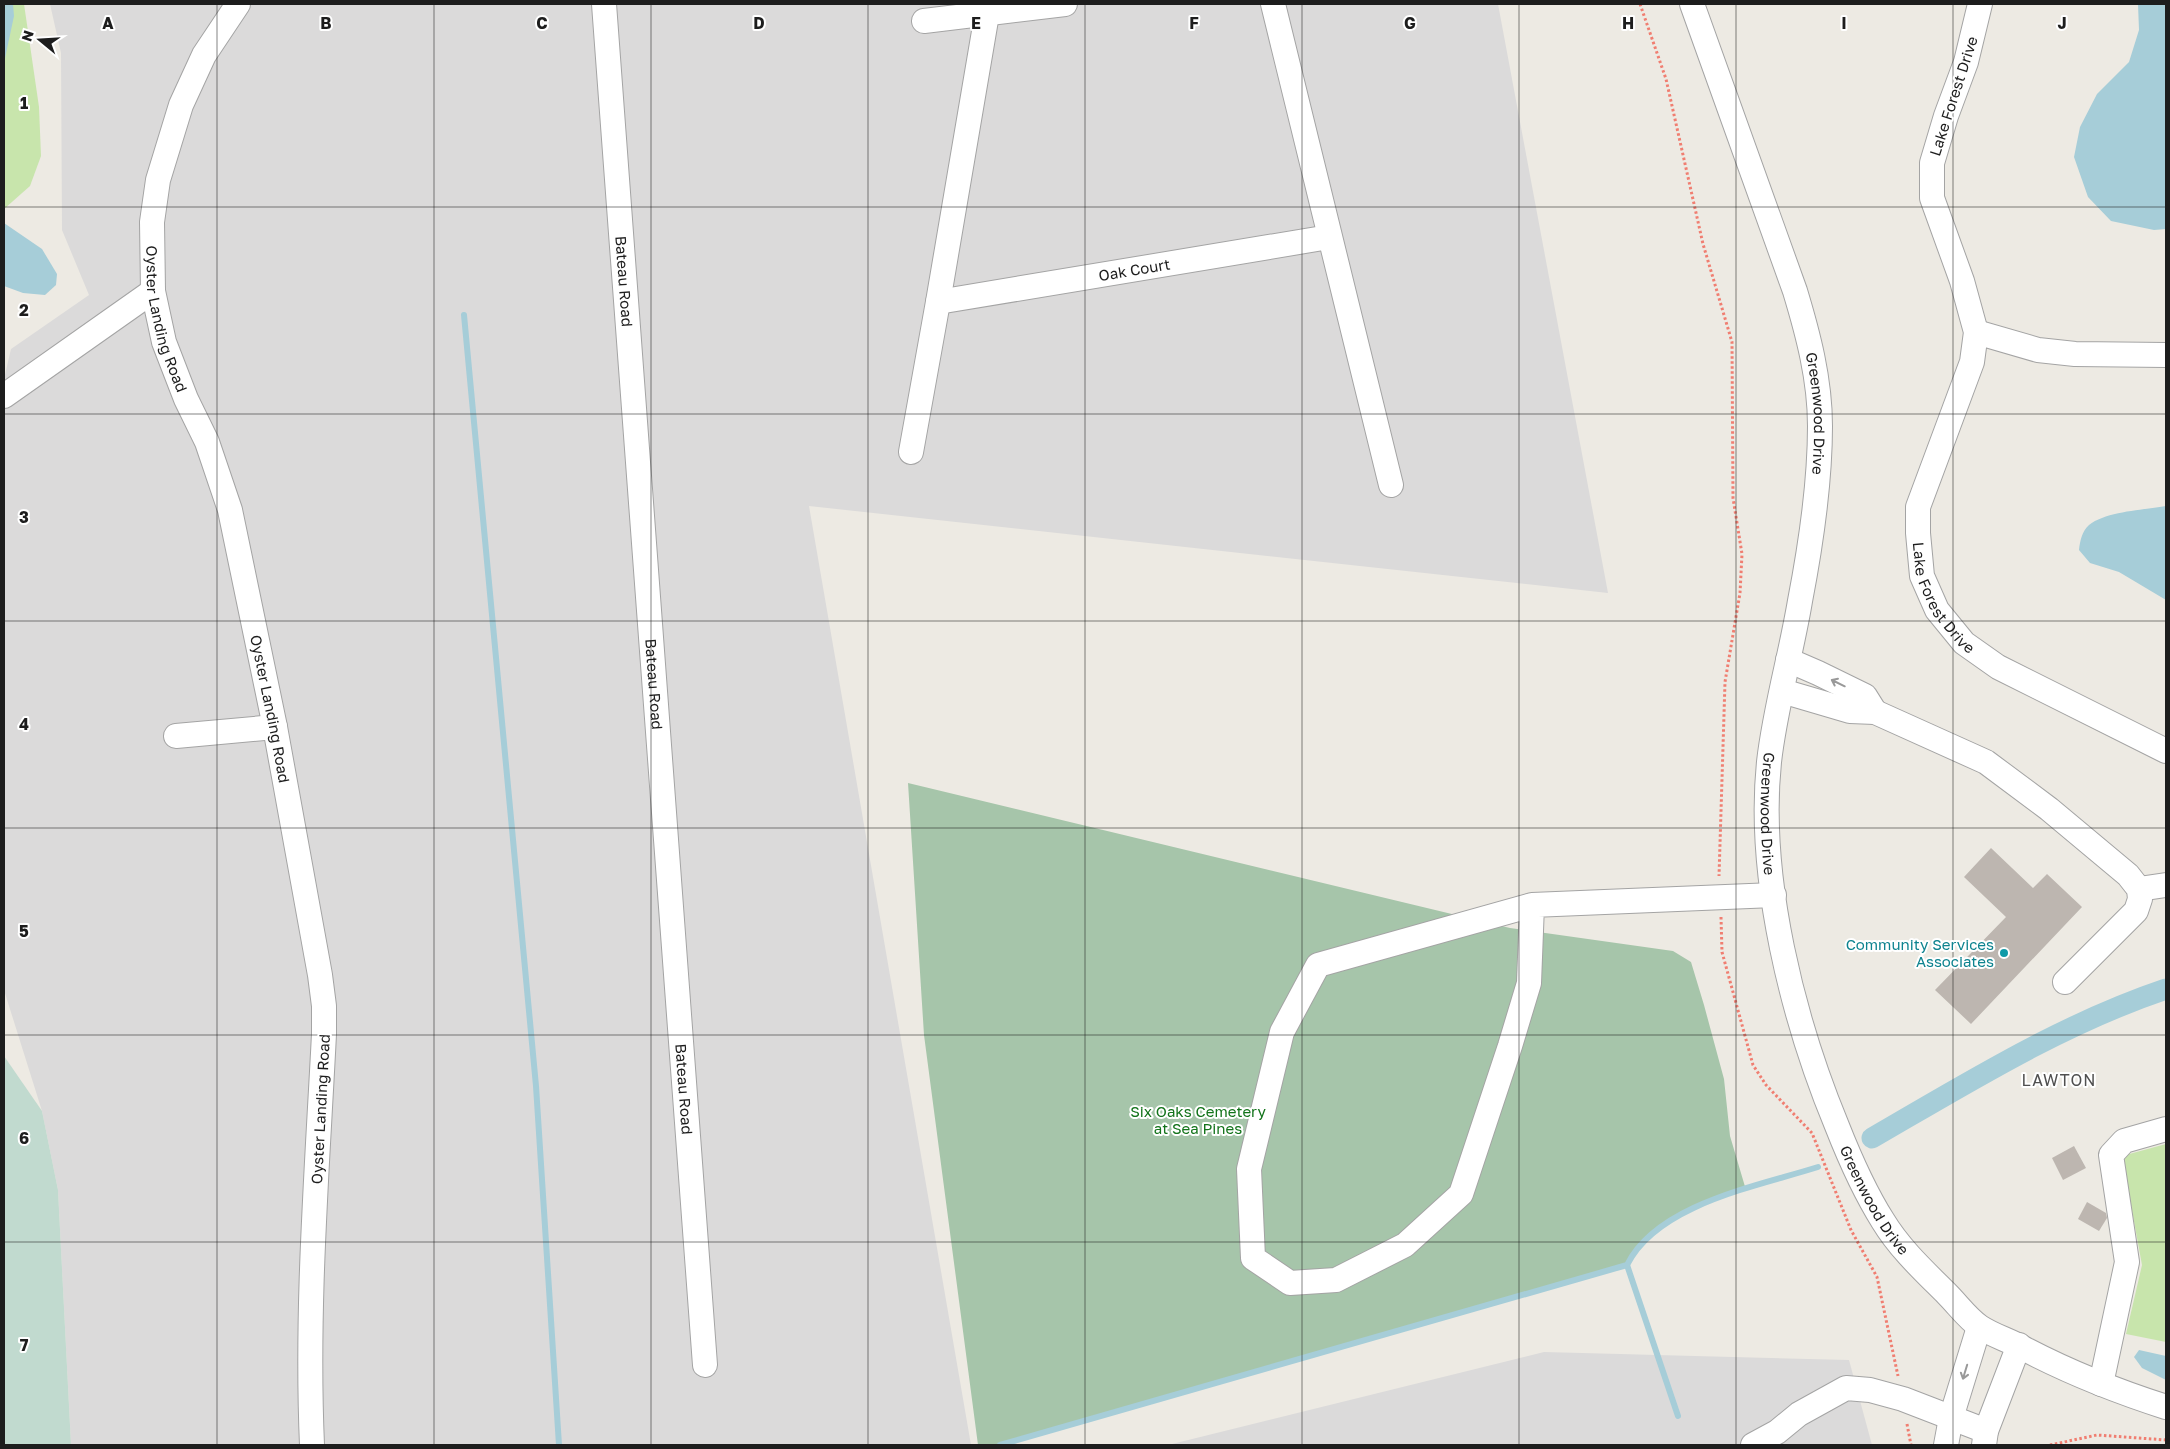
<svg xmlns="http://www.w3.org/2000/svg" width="2170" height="1449" font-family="'Golos Text',sans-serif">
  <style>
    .residential { fill: #dbdada }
    .grass { fill: #c8e5ac }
    .wetland { fill: #c1dacf }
    .cemetery { fill: #a6c5aa }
    .water { fill: #a6cdd8 }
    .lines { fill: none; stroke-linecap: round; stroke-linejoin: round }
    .stream { stroke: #a6cdd8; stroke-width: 6 }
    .canal { stroke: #a6cdd8; stroke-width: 21 }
    .building { fill: #bdb6b0 }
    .minor-casing { stroke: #a4a4a4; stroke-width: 26 }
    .path { stroke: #f07e71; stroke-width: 3; stroke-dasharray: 2.5 2.5; stroke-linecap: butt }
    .minor { stroke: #fff; stroke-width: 24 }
    .oneway { stroke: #999 }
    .grid { fill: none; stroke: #1d1d1d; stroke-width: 1; stroke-opacity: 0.55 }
    .culture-dot { fill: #0f9aa8; stroke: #fff; stroke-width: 2 }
    .labels { text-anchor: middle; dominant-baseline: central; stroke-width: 4; stroke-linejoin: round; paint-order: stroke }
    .street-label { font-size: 15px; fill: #1d1d1d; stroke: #fff }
    .culture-label { font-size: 15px; fill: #0d838f; stroke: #fff; text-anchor: end }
    .park-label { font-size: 15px; fill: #12731a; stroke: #fff }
    .neighbourhood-label { font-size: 16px; letter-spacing: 1px; fill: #505050; stroke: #fff }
    .grid-label { font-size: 16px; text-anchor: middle; font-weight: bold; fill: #1d1d1d; stroke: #fff; stroke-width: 4; stroke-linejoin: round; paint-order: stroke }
  </style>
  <rect width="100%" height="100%" fill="#edeae3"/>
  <g class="residential">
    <polygon points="50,4 1498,4 1608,593 809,506 971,1445 71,1445 58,1190 42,1111 4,990 4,379 11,349 89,295 62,230 61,53"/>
    <polygon points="1544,1352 1849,1360 1872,1445 1168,1445"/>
  </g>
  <g class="grass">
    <polygon points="4,4 24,4 39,107 41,156 30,186 4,209"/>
    <polygon points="2166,1144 2166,1342 2126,1334 2142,1265 2122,1156"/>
  </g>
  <polygon class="wetland" points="4,1056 42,1111 58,1190 71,1445 4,1445"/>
  <path class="cemetery" d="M908,783L1510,928L1673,951L1691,962L1704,1005L1724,1079L1730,1136L1746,1190C1702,1200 1647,1224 1627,1265L1000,1445H978L924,1035Z"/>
  <g class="water">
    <polygon points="4,4 13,4 14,16 4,63"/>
    <polygon points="2138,4 2166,4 2166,229 2154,230 2111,221 2088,197 2074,157 2080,127 2097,94 2129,62 2139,30"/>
    <polygon points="4,223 42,249 57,274 56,285 45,295 23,293 4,286"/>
    <path d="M2166,506V600L2119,572L2090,563L2079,550C2080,541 2082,531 2089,525C2107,511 2144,510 2166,506Z"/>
    <polygon points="2139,1350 2166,1356 2166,1380 2142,1368 2134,1357"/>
  </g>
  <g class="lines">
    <g class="stream">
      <polyline points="464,315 536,1086 559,1445"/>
      <polyline points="1627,1265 1678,1416"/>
      <path d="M1000,1445L1627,1265C1657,1204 1758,1186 1818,1167"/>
    </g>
    <path class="canal" d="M1872,1138C1967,1083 2062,1024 2166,989"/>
  </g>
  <g class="building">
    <polygon points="1991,848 2033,888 2047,874 2082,907 1971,1024 1935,990 2006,917 1964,877"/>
    <polygon points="2074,1146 2086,1168 2063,1180 2052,1158"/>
    <polygon points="2087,1202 2106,1213 2107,1218 2099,1231 2078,1219"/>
  </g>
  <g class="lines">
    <g class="minor-casing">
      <g id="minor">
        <path id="s1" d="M238,4L204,55L181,105L158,180L152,222L153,291L164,342L186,399L207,442L230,510L275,727L320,975L324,1006V1034C317,1172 306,1308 312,1445"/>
        <path id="s2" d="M604,4L705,1365"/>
        <polyline points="1273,4 1391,485"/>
        <path id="s3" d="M1692,4L1795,291C1808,334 1820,379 1820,426C1820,484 1811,544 1800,601C1791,655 1775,708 1769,762C1757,878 1793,1020 1837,1126C1850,1159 1864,1191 1883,1221C1900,1249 1924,1271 1947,1294C1958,1305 1968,1319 1980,1327C1992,1335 2008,1340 2021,1347C2068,1372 2116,1391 2166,1407"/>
        <path id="s4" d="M1980,4L1966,62L1946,116L1932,163V198L1962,281L1976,332L1972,362L1918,507V533L1922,576L1937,610L1964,643L1998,667L2166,751"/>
        <polyline points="924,21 1065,4"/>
        <path id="s5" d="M938,302L1329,237"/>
        <polyline points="1976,332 2038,350 2075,354 2166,355"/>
        <polyline points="4,396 153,291"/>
        <polyline points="911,452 938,302 987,14"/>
        <polyline points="1788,660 1818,673 1865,696 1875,712"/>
        <polyline points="1782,691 1850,711 1875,712 1986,762 2049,809 2128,875 2139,889 2140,899 2136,911 2065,982"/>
        <polyline points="176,736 275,727"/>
        <polyline points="2139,889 2166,885"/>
        <polyline points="1532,905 1529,983 1510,1046 1461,1194 1405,1245 1336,1280 1290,1283 1253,1258 1249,1169 1282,1032 1318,965 1532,905 1774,895"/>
        <polyline points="2101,1384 2127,1262 2111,1155 2124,1141 2166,1129"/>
        <polyline points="1753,1445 1777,1432 1799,1414 1846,1388 1870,1390 1903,1399 1986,1431"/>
        <polyline points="1946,1445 1951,1418 1979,1327"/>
        <polyline points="1984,1445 1986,1431 2019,1345"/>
      </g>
    </g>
    <g class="path">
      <polyline points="1640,4 1666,79 1703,244 1732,342 1733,498 1742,554 1740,593 1725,682 1719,876"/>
      <polyline points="1721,917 1722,952 1753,1065 1766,1085 1812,1133 1851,1230 1877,1277 1898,1376"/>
      <polyline points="1907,1424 1911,1445"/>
      <polyline points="2050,1445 2097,1435 2166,1440"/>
    </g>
    <use href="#minor" class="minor"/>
  </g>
  <defs><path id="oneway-shaft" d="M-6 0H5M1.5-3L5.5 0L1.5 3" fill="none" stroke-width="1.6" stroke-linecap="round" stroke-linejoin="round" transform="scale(1.25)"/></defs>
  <g class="oneway">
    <use href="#oneway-shaft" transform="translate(1838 683) rotate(-154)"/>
    <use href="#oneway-shaft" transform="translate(1965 1372) rotate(107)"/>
  </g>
  <path class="grid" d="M217,4V1445M434,4V1445M651,4V1445M868,4V1445M1085,4V1445M1302,4V1445M1519,4V1445M1736,4V1445M1953,4V1445M4,207H2166M4,414H2166M4,621H2166M4,828H2166M4,1035H2166M4,1242H2166"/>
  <circle class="culture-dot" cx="2004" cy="953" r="5"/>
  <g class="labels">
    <g class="street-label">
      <text transform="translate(1953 96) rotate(-72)">Lake Forest Drive</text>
      <text stroke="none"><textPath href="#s5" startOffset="199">Oak Court</textPath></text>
      <text stroke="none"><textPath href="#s2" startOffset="278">Bateau Road</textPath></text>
      <text stroke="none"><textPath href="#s1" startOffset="336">Oyster Landing Road</textPath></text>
      <text stroke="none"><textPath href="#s3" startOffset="430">Greenwood Drive</textPath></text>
      <text stroke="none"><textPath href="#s4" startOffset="625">Lake Forest Drive</textPath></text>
      <text stroke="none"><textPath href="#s2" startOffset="682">Bateau Road</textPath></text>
      <text stroke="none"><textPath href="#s1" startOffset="742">Oyster Landing Road</textPath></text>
      <text stroke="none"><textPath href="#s3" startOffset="835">Greenwood Drive</textPath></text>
      <text stroke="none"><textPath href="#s2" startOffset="1088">Bateau Road</textPath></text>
      <text transform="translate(320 1109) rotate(-87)">Oyster Landing Road</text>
      <text stroke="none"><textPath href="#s3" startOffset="1240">Greenwood Drive</textPath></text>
    </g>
    <g class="culture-label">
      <text x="1994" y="944">Community Services<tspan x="1994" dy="17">Associates</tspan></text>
    </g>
    <g class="park-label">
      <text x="1198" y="1111">Six Oaks Cemetery<tspan x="1198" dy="17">at Sea Pines</tspan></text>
    </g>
    <g class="neighbourhood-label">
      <text x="2059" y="1080">LAWTON</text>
    </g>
  </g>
  <g class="grid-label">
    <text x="108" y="29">A</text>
    <text x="326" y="29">B</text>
    <text x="542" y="29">C</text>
    <text x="759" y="29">D</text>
    <text x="976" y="29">E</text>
    <text x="1194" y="29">F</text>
    <text x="1410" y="29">G</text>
    <text x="1628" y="29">H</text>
    <text x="1844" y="29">I</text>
    <text x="2062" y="29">J</text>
    <text x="24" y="109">1</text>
    <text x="24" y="316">2</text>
    <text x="24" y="523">3</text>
    <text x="24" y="730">4</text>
    <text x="24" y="937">5</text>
    <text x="24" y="1144">6</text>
    <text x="24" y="1351">7</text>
  </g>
  <rect width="2170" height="1449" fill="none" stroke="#1d1d1d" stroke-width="10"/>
  <g transform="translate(40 40) rotate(288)" stroke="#ffffff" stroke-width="4" paint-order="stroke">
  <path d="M0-4L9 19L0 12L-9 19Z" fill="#1d1d1d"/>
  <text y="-8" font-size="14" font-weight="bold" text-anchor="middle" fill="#1d1d1d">N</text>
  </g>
</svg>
